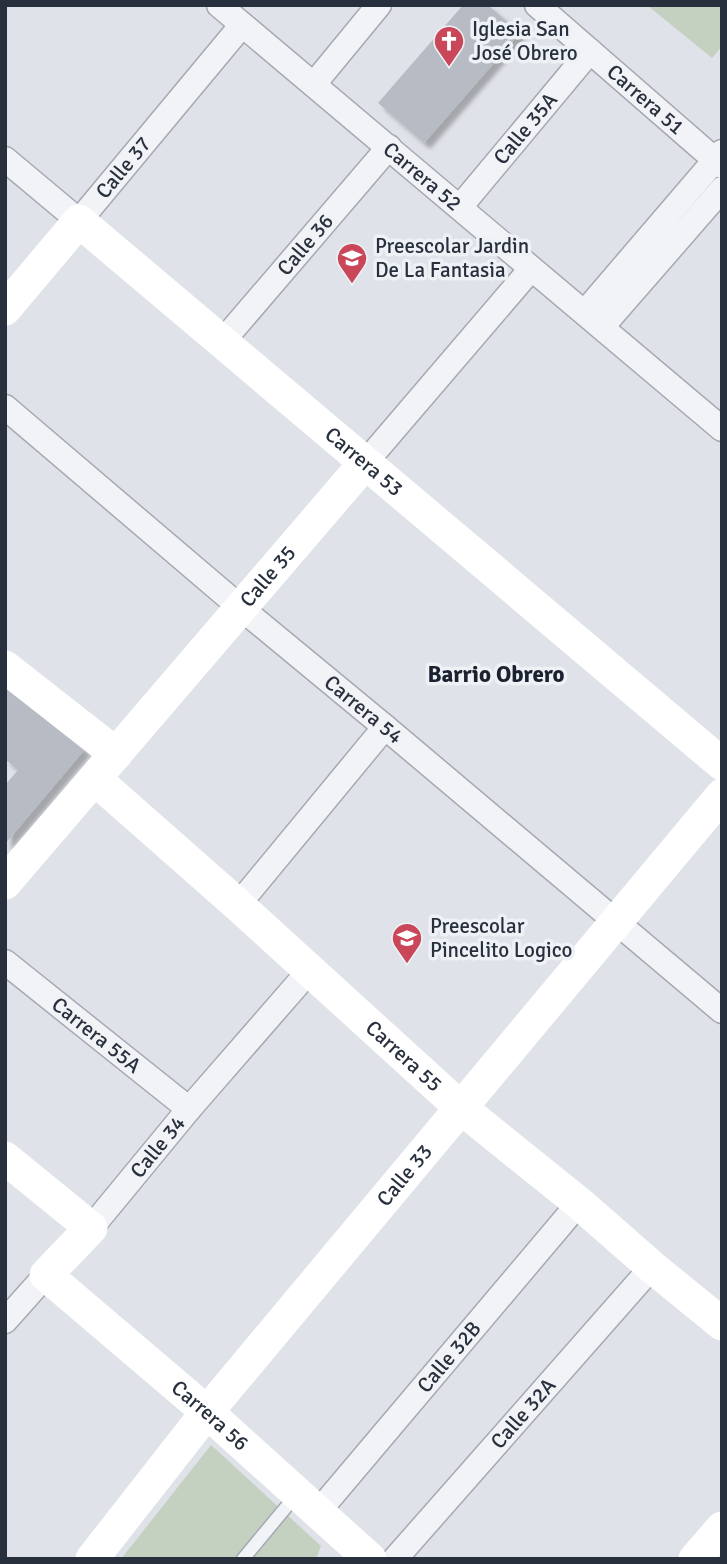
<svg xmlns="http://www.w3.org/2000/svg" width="727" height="1564" font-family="Signika,sans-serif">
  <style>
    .green { fill: #c4d1c0 }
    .building { fill: #b6bbc4; filter: url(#shadow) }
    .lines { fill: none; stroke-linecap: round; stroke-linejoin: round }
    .lane-casing { stroke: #a4a9b2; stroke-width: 15 }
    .street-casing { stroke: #a4a9b2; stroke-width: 27 }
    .lane { stroke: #f2f3f6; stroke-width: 12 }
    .street { stroke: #f2f3f6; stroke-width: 24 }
    .secondary { stroke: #fff; stroke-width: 33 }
    .labels { text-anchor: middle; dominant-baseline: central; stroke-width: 7; stroke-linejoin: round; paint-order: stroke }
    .poi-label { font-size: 21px; fill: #28303e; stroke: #eef1f5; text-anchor: start }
    .street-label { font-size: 21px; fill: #28303e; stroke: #eef1f5 }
    .neighbourhood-label { font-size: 23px; font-weight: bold; fill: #1b212f; stroke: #eef1f5 }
  </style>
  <defs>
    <filter id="shadow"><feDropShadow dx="6" dy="6" stdDeviation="2" flood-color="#0004"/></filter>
  </defs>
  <rect width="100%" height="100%" fill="#dfe2e8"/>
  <g class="green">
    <polygon points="647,5 722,5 722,46 712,58"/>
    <polygon points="211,1445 321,1546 316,1559 121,1559"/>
  </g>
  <g class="building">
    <polygon points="463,5 488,5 520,33 424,143 378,103"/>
    <polygon points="5,682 85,749 5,844 5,785 18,770 5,759"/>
  </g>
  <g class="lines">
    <g class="lane-casing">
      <polyline id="lane" points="243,1559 297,1494"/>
    </g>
    <g class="street-casing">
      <g id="street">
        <path id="s1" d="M219,5L722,429"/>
        <path id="s2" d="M537,5L722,166"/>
        <polyline points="314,84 379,5"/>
        <path id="s3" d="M5,159L79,221L242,25"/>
        <path id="s4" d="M460,207L590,51"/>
        <polyline points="585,312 722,152"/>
        <polyline points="602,327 722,189"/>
        <path id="s5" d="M222,342L389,147"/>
        <path id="s6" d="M5,407L241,608L385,727L722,1011"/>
        <polyline points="365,463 531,269"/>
        <polyline points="238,905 385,727"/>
        <path id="s7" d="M5,962L189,1109"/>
        <path id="s8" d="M91,1228L189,1109L310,970"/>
        <polyline points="5,1321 46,1275"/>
        <path id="s9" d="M318,1512L579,1203"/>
        <path id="s10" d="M395,1559L652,1267"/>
      </g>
    </g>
    <use href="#lane" class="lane"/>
    <use href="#street" class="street"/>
    <g class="secondary">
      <path id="s11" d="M5,309L79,221L722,764"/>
      <polyline points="5,667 116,754"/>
      <path id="s12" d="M95,779L238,905L461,1108L579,1203L652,1267L722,1324"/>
      <path id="s13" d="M5,883L365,463"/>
      <path id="s14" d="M5,1158L91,1228L46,1275L207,1412L370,1559"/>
      <path id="s15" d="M92,1559L207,1412L722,795"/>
      <polyline points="695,1559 722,1528"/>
    </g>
  </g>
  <defs>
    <g id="church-pin" transform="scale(1.575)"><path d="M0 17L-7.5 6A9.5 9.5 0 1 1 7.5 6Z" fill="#c94759" stroke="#eef1f5"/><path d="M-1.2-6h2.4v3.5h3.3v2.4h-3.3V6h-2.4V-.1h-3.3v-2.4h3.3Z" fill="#fff"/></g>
    <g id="school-pin" transform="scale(1.575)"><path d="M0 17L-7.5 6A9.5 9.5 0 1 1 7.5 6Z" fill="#c94759" stroke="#eef1f5"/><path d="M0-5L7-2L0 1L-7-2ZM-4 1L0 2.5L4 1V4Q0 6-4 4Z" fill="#fff"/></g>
  </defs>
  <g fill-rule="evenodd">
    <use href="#church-pin" x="449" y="41"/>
    <use href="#school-pin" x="352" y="258"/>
    <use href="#school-pin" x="407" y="938"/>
  </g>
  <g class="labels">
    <g class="poi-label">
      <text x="472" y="29">Iglesia San<tspan x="472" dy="24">José Obrero</tspan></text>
      <text x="375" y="246">Preescolar Jardin<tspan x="375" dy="24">De La Fantasia</tspan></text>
      <text x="430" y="926">Preescolar<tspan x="430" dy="24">Pincelito Logico</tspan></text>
    </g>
    <g class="street-label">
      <text stroke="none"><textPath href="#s2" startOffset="144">Carrera 51</textPath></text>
      <text stroke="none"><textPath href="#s4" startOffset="102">Calle 35A</textPath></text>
      <text stroke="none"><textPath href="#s3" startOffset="166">Calle 37</textPath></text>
      <text stroke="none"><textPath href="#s1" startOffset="266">Carrera 52</textPath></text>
      <text stroke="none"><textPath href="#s5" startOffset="128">Calle 36</textPath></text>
      <text stroke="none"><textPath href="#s11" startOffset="488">Carrera 53</textPath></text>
      <text stroke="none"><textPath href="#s13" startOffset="404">Calle 35</textPath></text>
      <text stroke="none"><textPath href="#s6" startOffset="469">Carrera 54</textPath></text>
      <text stroke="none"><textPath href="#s7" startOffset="117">Carrera 55A</textPath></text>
      <text stroke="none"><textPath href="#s12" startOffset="415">Carrera 55</textPath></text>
      <text stroke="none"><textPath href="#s8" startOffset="105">Calle 34</textPath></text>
      <text stroke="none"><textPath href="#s15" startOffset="495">Calle 33</textPath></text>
      <text stroke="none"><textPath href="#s9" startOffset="203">Calle 32B</textPath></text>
      <text stroke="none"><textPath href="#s10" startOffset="194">Calle 32A</textPath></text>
      <text stroke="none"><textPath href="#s14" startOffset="392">Carrera 56</textPath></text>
    </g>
    <g class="neighbourhood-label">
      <text x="496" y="674">Barrio Obrero</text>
    </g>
  </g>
  <rect width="727" height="1564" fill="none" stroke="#28303e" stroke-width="14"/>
</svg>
